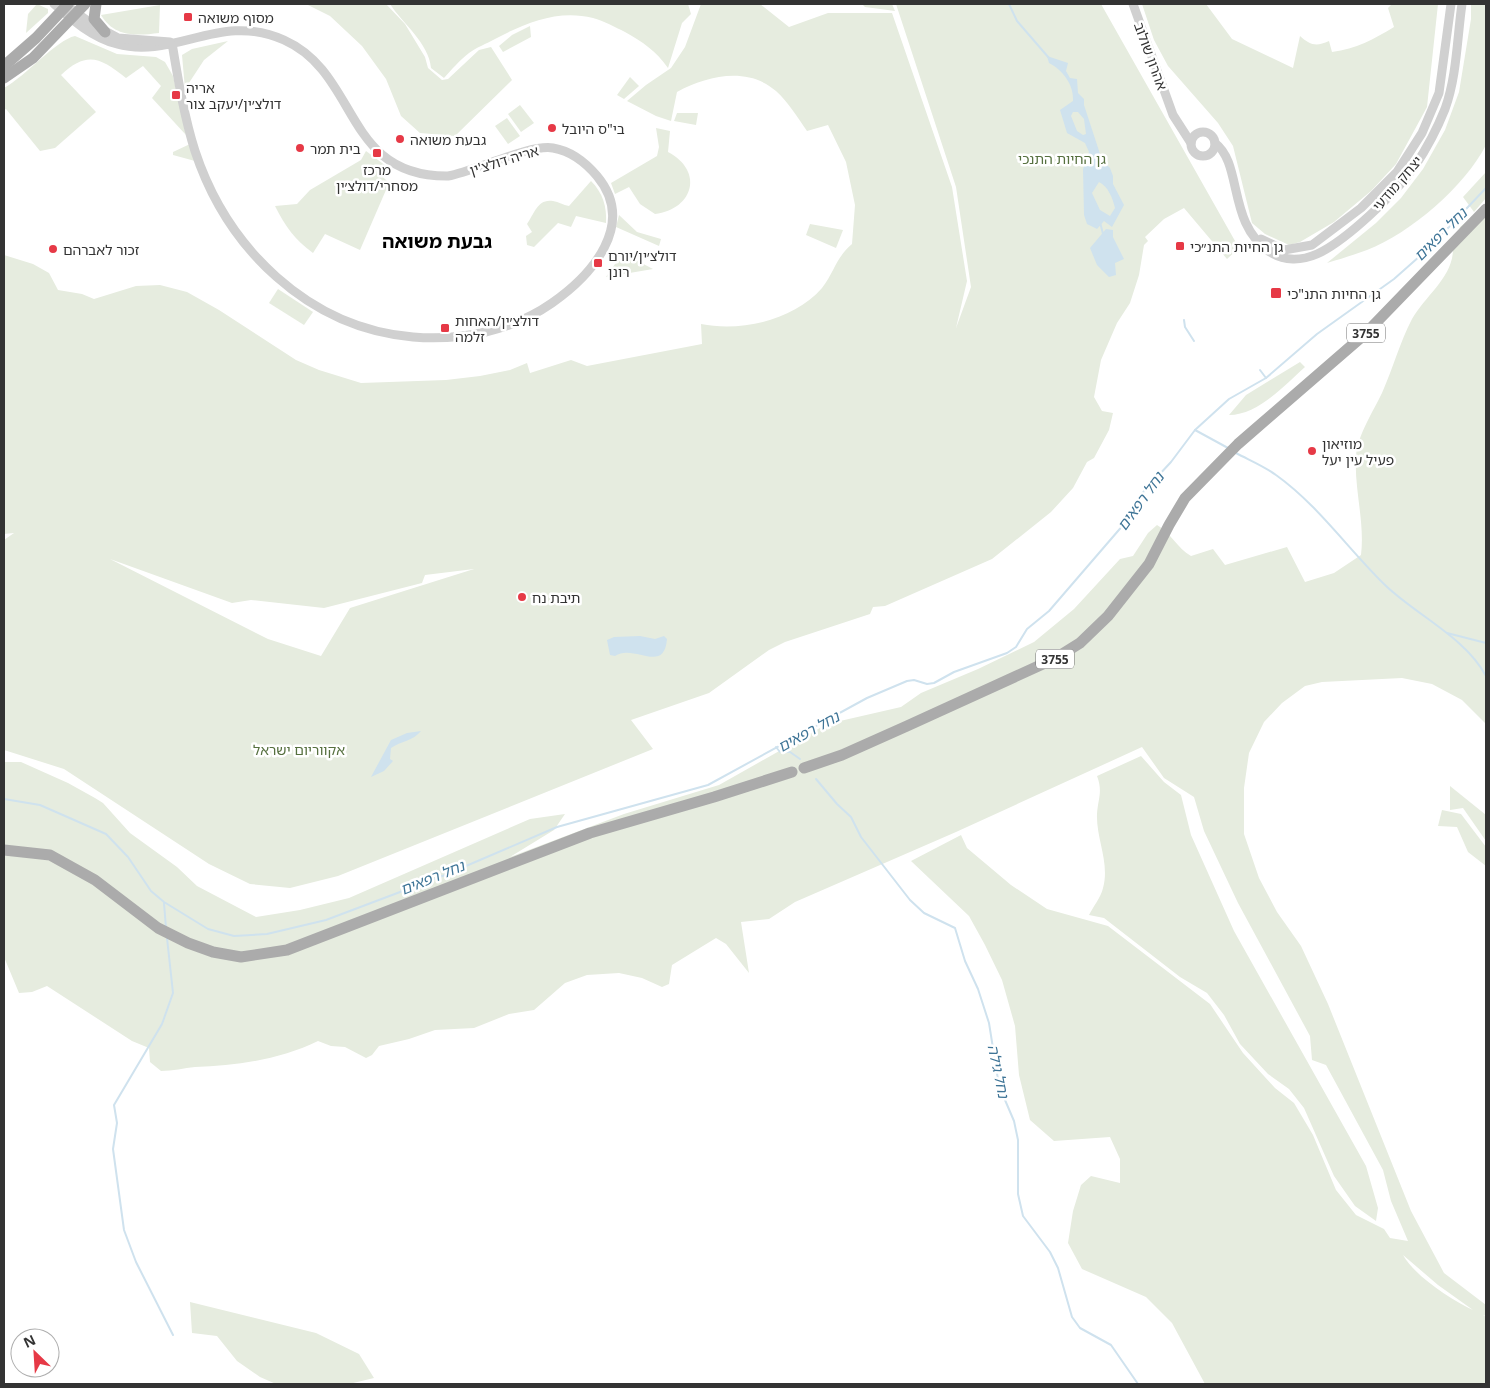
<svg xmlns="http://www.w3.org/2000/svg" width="1490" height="1388" font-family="'Noto Sans','Noto Sans Hebrew',sans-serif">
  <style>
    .green { fill: #e6ecdf; fill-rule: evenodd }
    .water { fill: #cfe2ee; fill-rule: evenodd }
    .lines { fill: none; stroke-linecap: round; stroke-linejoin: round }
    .stream { stroke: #cfe2ee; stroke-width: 2 }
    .minor { stroke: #d0d0d0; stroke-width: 9 }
    .major { stroke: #ababab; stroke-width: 11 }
    .poi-dot { fill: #e63946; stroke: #fff; stroke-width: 2 }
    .labels { text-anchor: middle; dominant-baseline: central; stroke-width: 5; stroke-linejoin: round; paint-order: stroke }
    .shield { fill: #fff; stroke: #707070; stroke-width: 1 }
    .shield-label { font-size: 12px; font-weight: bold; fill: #333 }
    .poi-label { font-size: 14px; fill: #333; stroke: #fff; text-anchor: start }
    .street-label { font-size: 14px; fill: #333; stroke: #fff }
    .park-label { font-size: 14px; fill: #56703f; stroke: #fff }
    .water-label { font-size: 15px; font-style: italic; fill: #3f7597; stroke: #fff }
    .district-label { font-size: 19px; font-weight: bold; fill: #000; stroke: #fff }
  </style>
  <rect width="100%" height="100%" fill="#fff"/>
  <g class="green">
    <polygon points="37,4 48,9 48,13 26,33 28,14"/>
    <polygon points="306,4 386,4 405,24 425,57 428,68 442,80 448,79 479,50 491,47 512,80 455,136 420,133 401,116 386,79 362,46 330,16"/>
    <path d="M390,4H688L691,14L682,23L668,68C656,51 643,42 625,32C615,27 604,21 593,18C558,9 525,23 495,39C486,44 477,47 469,53C459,61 452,69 444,78L431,68C429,43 402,23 390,4Z"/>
    <path d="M701,4H760L789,27L828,13H892L952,187L967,281L956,328L971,287L956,187L896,4H1101L1239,248L1227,259L1184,208L1164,219L1145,237L1148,241L1144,245L1139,275L1130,303L1117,323L1101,360L1094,397L1102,411L1113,413L1109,430L1094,458L1087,462L1073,488L1051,512L992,559L885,606L873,607L870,614L785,642L769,650L709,693L631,720L653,749L338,876L290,888L250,884L209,864L64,769L4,750V540L14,533L4,534V255L33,264L49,273L58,290L82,294L94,299L136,286L160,285L187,292L219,310L296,360L319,370L361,383L446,380L480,376L510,370L527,363L530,373L571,360L587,366L702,344L701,324C742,332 794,320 822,288C835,271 835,259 852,244L855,205L846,162L828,125L807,131C798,118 788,102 776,91C747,66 707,76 677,92L671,121L656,116L627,101L646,85L671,68L685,47ZM110,559L232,603L251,600L324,608L422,583L425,575L474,569L350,608L321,656L268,639Z"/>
    <polygon points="862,4 892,4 895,11 865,7"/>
    <path d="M1142,4H1206L1232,39L1293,68L1300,36C1310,45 1316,47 1329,41L1332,52C1356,49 1374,39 1394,27L1388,8L1392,4H1438L1427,107L1396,164L1371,191L1334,222L1300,242L1289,245L1265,234L1252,223L1233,146L1218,123L1168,66L1154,40Z"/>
    <path d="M1471,4H1486V145C1465,186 1411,233 1367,250C1354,255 1340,259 1327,263L1376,223L1401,198L1423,169L1445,130L1459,92L1471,19Z"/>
    <path d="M160,5L159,33C136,36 114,37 101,15Z"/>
    <polygon points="530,26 531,37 503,52 499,46 512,35"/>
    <path d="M75,36L117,54L156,57L165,62L173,76L186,135L152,98L161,86L143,66L126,78C101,58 87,50 61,75L96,112L55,148L40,151L6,109L4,110V88C26,76 56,40 75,36Z"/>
    <polygon points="228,41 204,60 185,89 182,55 192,49"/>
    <polygon points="630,77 639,86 624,99 617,95"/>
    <polygon points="520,105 534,123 521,132 508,114"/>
    <polygon points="677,113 698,113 696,125 674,121"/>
    <polygon points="507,118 520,136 508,144 495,126"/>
    <path d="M656,128L670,131L668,152C704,171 694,209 655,214L640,204L629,187L615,194L611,183L657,156L659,147Z"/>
    <polygon points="190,144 195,161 173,155 173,152"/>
    <path d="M366,151L386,166L383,177L389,183L360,250L325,234L313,253C295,240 285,226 275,206L297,204L310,190L361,160Z"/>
    <polygon points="1486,172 1486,198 1474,212 1463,197"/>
    <path d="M591,181C603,193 607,207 606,223L576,216L571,227L558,223L534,247L527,245L526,236L532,232L527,224C534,214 538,198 553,201C559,202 563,205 569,206Z"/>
    <path d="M1486,205V724L1462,700L1432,684L1402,678L1322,682L1305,686L1282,703L1264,722L1249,753L1244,788V834L1259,878L1277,912L1301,946L1328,1004L1411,1211L1444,1273L1486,1305V1316L1483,1315L1486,1317V1384H1205L1172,1323L1146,1297L1082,1269L1068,1243L1073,1211L1081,1185L1091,1176L1120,1183V1159L1110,1137L1054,1141L1030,1120L1019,1075L1015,1026L1002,980L985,945L969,916L911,861L961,835L967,848L1011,885L1047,909L1108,926L1210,1004L1243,1053L1275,1088L1294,1103L1313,1135L1336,1190L1356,1215L1384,1229L1390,1238L1408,1241L1391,1201L1383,1170L1326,1065L1312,1060L1310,1036L1238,903L1204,831L1194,797L1164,778L1142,747L956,832L795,902L769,919L741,922L749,973L726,944L716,938L672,965L669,984L662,987L642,978L619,973L587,975L565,983L534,1010L509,1014L474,1028L435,1030L409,1039L379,1046L372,1055L366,1058L345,1047L331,1046L318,1041C281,1059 237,1066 195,1067C184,1068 173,1071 161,1071L150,1062L149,1048L132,1041L47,986L32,992L19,993L4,957V762H21L68,783L95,798L103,803L130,833L177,867L197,886L256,917L300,910L349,898L530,819L565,814L554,830L510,857L624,814L719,785L827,724L901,707L921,693L978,669L1034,642L1074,609L1120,559L1133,556L1148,533L1157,525C1171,533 1177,548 1191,556L1213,549L1225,565L1287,547L1305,582L1334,573L1361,555C1365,522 1354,489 1356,456C1358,434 1373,412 1382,393C1393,368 1400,342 1412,319C1427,293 1459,273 1452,240L1458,234L1460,227ZM1403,1255L1438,1285L1473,1310C1451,1300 1415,1276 1403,1255Z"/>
    <polygon points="619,215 637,232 661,239 659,246 616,227"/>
    <polygon points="810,224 843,230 836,248 806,235"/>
    <polygon points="628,256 653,269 606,277 615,264"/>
    <polygon points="278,289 313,312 304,325 269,303"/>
    <path d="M1300,362L1305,367C1285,385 1258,415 1229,415L1246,395Z"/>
    <path d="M1141,756L1164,782L1181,795L1191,835L1234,931L1366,1166L1378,1208L1376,1221L1355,1206L1334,1176L1304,1108L1289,1089L1268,1074L1240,1044L1224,1015L1207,993L1180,977L1104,918L1089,915C1093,907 1101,897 1103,888C1110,863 1096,839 1097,814C1098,798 1103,792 1097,776Z"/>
    <polygon points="1450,786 1486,815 1486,841 1463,808 1450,810"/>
    <polygon points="1442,810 1461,814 1486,847 1486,866 1468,852 1457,827 1438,826"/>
    <polygon points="190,1302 316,1333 359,1354 374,1378 349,1384 276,1384 260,1377 237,1361 217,1336 192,1333"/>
  </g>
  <g class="water">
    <path d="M1047,56L1068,63L1066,71L1070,78L1077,79L1078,93L1084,99V105L1102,160L1110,168L1113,176V184L1124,205L1112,227L1104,221L1097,229L1087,224L1084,215L1083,169L1089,152L1085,143L1067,133L1060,110L1073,101C1074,85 1063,70 1049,63ZM1073,112H1078L1084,119L1086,134L1083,135L1077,131L1071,116ZM1099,182C1108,186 1113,199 1115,208L1110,216L1100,210L1092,193Z"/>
    <polygon points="1106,229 1113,230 1113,237 1124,259 1115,263 1116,275 1109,277 1097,265 1090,248"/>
    <path d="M640,636L655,639L664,636L667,639C664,675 634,643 615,656L610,655L607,640L614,637Z"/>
    <path d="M421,731C413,741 401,741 391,748L390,759L393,761L384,771L371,777L391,740L407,733Z"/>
  </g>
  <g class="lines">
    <g class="stream">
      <polyline points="1009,4 1017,21 1049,58"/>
      <polyline points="1100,222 1103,234"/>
      <polyline points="1184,320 1185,327 1194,341"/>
      <polyline points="1260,370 1266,378"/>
      <polyline points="1195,430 1228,448"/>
      <path d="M1236,453C1249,460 1264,466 1276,475C1318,505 1348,549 1385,585C1416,615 1465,637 1486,676"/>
      <polyline points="1447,633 1486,643"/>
      <polyline points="776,747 780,752 790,752 800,759"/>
      <polyline points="816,779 837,804 851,817 861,837 910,900 924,913 955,928 965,961 978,989 989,1023 999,1086 1014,1121 1018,1140 1018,1194 1023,1216 1050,1252 1058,1268 1072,1317 1080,1328 1111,1345 1138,1384"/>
      <polyline points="4,799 40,805 106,834 128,857 151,891 164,902 208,929 234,936 267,934 326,920 445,875 557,827 708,785 867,698 907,681 914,680 927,684 934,683 954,672 1007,653 1016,647 1027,629 1049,611 1124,524 1144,491 1171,462 1195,430 1229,399 1266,378 1317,334 1394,279 1429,248 1486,188"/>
      <polyline points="164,903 166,928"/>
      <polyline points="167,938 173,993 162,1024 114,1105 117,1123 113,1149 124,1230 136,1262 173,1335"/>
    </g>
    <g class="minor">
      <path d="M54,4C72,20 93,38 117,44C174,60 221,11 284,40C360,74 343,177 448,176C475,171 530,144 553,148C571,151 586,163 597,176C637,224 592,275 552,303C512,331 461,341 413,337C308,328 227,248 195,151C184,116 178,79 172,43"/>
      <polyline points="65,4 92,24 118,38 170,42"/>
      <polyline points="1133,4 1173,115 1191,143"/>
      <circle cx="1203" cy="144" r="12"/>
      <path d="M1215,143C1243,164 1227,224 1270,252C1284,261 1301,261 1317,254C1346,241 1396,193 1415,166C1427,148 1437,129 1445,109C1457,76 1457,38 1462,4"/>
      <polyline points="1261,239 1284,250 1312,245 1361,208 1397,172 1422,133 1439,93 1451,4"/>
    </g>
    <g class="major">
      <polyline points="96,4 94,19 105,32"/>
      <polyline points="4,66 36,38 68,4"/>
      <polyline points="4,78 33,58 85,4"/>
      <polyline points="804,768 842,755 907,726 1056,658 1080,643 1108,616 1149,564 1169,525 1185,498 1238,444 1365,334 1486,209"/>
      <polyline points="4,850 50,855 95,880 158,928 188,943 213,952 241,957 287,950 590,833 714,797 792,772"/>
    </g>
  </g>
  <g class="poi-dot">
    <rect x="183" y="12" width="10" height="10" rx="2.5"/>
    <rect x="171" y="90" width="10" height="10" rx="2.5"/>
    <circle cx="552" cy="128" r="5"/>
    <circle cx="400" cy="139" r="5"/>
    <circle cx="300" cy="148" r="5"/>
    <rect x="372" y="148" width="10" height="10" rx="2.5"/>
    <rect x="1175" y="241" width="10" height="10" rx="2.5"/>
    <circle cx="53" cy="249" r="5"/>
    <rect x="593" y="258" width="10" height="10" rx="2.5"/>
    <rect x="1270" y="287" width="12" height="12" rx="2.5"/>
    <rect x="440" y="323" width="10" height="10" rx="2.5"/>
    <circle cx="1312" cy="451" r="5"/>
    <circle cx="522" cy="597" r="5"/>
  </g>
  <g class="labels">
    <g class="shield">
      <rect x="1347" y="323.5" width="38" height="19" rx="4"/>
      <rect x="1036" y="649.5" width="38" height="19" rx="4"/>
    </g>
    <g class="shield-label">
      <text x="1366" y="333">3755</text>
      <text x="1055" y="659">3755</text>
    </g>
    <g class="poi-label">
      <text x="198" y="17">מסוף משואה</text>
      <text x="186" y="87">אריה<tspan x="186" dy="16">דולצ׳ין/יעקב צור</tspan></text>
      <text x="562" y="128">בי"ס היובל</text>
      <text x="410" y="139">גבעת משואה</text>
      <text x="310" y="148">בית תמר</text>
      <text x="377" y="169" text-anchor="middle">מרכז<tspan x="377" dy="16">מסחרי/דולצ׳ין</tspan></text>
      <text x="1190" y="246">גן החיות התנ״כי</text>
      <text x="63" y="249">זכור לאברהם</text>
      <text x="608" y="255">דולצ׳ין/יורם<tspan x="608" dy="16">רונן</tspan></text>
      <text x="1287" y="293">גן החיות התנ"כי</text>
      <text x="455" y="320">דולצ׳ין/האחות<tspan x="455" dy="16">זלמה</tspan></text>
      <text x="1322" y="443">מוזיאון<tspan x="1322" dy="16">פעיל עין יעל</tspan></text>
      <text x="532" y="597">תיבת נח</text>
    </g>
    <g class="street-label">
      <text transform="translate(1151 56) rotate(70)">אהרון שולוב</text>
      <text transform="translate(504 160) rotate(-17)">אריה דולצ'ין</text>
      <text transform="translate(1397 183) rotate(-49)">יצחק מודעי</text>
    </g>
    <g class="park-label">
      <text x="1062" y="158">גן החיות התנכי</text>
      <text x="299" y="749">אקווריום ישראל</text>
    </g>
    <g class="water-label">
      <text transform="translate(1440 234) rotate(-45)">נחל רפאים</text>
      <text transform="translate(1140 501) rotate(-54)">נחל רפאים</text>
      <text transform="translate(808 731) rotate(-29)">נחל רפאים</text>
      <text transform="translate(432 877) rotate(-22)">נחל רפאים</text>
      <text transform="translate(999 1071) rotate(78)">נחל גילה</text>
    </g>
    <g class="district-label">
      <text x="437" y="241">גבעת משואה</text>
    </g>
  </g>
  <rect width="1490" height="1388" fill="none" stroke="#333333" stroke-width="10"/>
  <g transform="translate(35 1353) rotate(335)"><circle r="24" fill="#ffffff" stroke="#adadad"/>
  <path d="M0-4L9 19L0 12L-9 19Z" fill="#e63946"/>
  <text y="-8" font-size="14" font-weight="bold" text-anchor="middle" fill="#333333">N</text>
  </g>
</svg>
